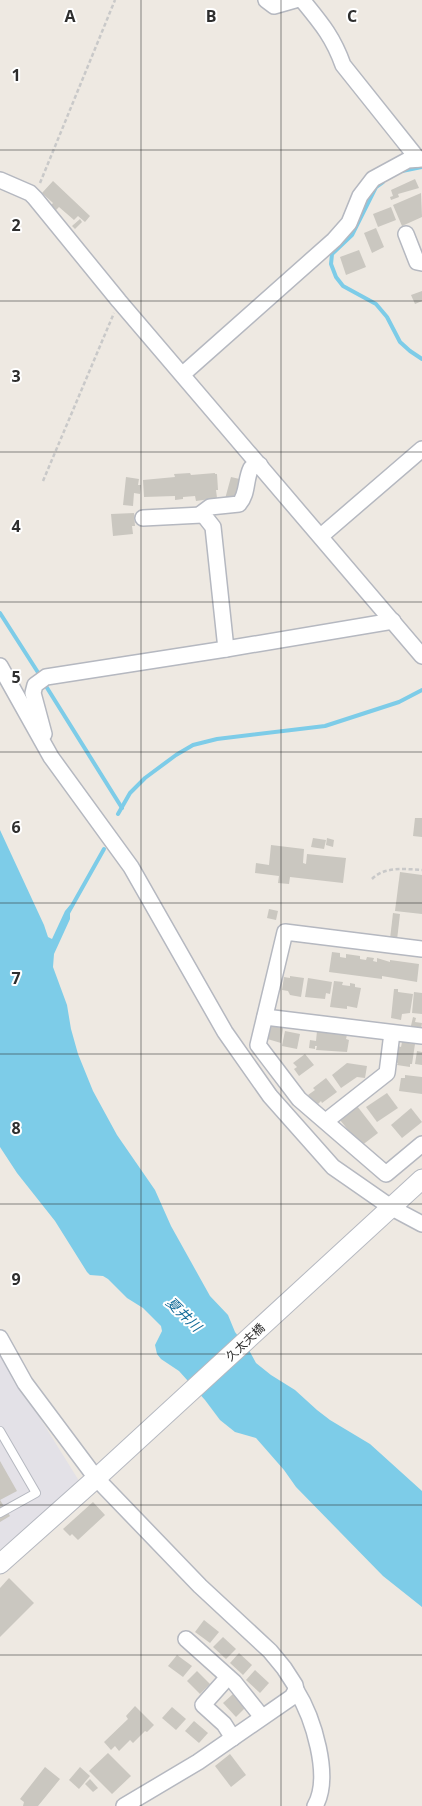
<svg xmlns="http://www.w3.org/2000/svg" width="422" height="1806" font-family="'Open Sans','Noto Sans JP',sans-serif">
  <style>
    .industrial { fill: #e3e1e7 }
    .water { fill: #7dcce8 }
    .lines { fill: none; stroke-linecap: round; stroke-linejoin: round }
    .stream { stroke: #7dcce8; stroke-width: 4 }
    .building { fill: #cac7c0 }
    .service-casing { stroke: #b5b8c0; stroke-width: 10 }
    .minor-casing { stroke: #b5b8c0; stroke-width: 18 }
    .tertiary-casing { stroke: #b5b8c0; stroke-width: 21 }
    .path { stroke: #c9c9c9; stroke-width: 2.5; stroke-dasharray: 4 2.5; stroke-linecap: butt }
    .service { stroke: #fff; stroke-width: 8 }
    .minor { stroke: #fff; stroke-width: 15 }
    .tertiary { stroke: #fff; stroke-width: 19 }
    .grid { fill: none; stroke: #2e2e2e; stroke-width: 1; stroke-opacity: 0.55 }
    .labels { text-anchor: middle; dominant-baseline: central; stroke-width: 4; stroke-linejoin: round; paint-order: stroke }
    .street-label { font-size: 12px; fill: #2e2e2e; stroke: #fff }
    .water-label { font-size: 14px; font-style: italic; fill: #176d99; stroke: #fff }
    .grid-label { font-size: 16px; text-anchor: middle; font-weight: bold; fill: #2e2e2e; stroke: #fff; stroke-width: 4; stroke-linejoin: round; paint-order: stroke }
  </style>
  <rect width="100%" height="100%" fill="#eee9e2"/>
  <polygon class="industrial" points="0,1354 81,1484 0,1550"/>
  <polygon class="water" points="0,830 44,925 48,937 52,939 65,911 70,905 70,919 54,954 53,967 67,1005 71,1029 78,1054 93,1091 117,1135 155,1190 171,1226 210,1296 228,1315 235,1332 250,1352 256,1363 271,1375 295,1390 317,1410 330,1420 370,1444 422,1491 422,1607 383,1576 296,1487 284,1470 256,1438 235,1432 220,1420 205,1400 179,1371 161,1359 157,1354 155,1345 162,1331 161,1326 143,1308 127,1298 108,1279 103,1276 90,1275 87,1272 55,1221 17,1173 0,1147"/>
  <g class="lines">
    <g class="stream">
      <polyline points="402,171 422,167"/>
      <polyline points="383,182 376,187 352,235 332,254 331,264 336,277 343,286 376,304 387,317 400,342 410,351 422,359"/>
      <polyline points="0,613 39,674"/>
      <polyline points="44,683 122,808"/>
      <polyline points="118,814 130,793 145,778 176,755 193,745 217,739 325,726 399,702 422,690"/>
      <polyline points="68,913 104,849"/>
    </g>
  </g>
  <g class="building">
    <polygon points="415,179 419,188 398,194 399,197 391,200 390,197 393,196 391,190"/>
    <polygon points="53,181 90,216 85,222 78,216 74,220 59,207 56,210 51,205 53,203 42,193"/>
    <polygon points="421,193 422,217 402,226 393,205"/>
    <polygon points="391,207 396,220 378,227 373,214"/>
    <polygon points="80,219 82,222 75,229 72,226"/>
    <polygon points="376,228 384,247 372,253 364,233"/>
    <polygon points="359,250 366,267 346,275 340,257"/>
    <polygon points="422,291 422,301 415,304 411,295"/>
    <polygon points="190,473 191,475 215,473 215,474 217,474 218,490 216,490 217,498 196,501 195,496 183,497 183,499 175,500 175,496 144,497 143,480 175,477 174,474"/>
    <polygon points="126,477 139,479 138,485 141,485 140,494 134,493 133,506 123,505"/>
    <polygon points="231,477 244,480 235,501 225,499"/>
    <polygon points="134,513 135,526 132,526 133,534 113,536 111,514"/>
    <polygon points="415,818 422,818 422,837 413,836"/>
    <polygon points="313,838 326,840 324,849 311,847"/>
    <polygon points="327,838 334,840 333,847 326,845"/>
    <polygon points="271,845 304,849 303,863 306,864 307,854 346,858 343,883 290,877 289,884 278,883 279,876 255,873 256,863 269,865"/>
    <polygon points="400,872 422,875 422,914 395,911"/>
    <polygon points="269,909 278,911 276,920 267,918"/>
    <polygon points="393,913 400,914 397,940 390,939"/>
    <polygon points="332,952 340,953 340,957 346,958 346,954 360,956 360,959 366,960 367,957 374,958 373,961 377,962 377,958 390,962 390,960 419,964 417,982 382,976 382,979 329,972"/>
    <polygon points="290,976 304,978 301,997 290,995 288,991 282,990 284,977 290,978"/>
    <polygon points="308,978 332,982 330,994 326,993 325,999 305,997"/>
    <polygon points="334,981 343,982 342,985 350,986 350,983 355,984 355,987 361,988 357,1008 347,1006 347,1009 330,1007"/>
    <polygon points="394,989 398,989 398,992 413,994 410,1013 402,1014 401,1020 391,1018"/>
    <polygon points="414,992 422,993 422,1014 412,1013"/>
    <polygon points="413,1017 416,1018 415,1022 422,1023 421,1031 410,1030"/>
    <polygon points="268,1025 283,1028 281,1043 264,1038"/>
    <polygon points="285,1031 300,1034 297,1049 282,1046"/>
    <polygon points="317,1031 347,1035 346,1039 349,1040 347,1052 316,1050 317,1046 315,1046 315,1049 309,1048 310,1040 316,1041"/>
    <polygon points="402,1042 415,1044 412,1064 410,1064 410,1067 397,1065 398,1063 395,1062 397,1051 398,1046 401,1047"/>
    <polygon points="417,1051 422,1052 422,1065 415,1064"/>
    <polygon points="305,1054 314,1065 299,1076 294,1069 297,1067 293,1063"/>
    <polygon points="347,1063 367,1066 365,1078 357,1077 341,1088 332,1075"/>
    <polygon points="405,1075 422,1077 422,1094 399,1091 401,1078 405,1078"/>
    <polygon points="326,1078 337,1092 322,1103 321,1101 316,1106 308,1095 315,1090 313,1088"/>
    <polygon points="387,1093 398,1108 377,1122 366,1107"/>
    <polygon points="357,1106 378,1133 361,1146 340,1120"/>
    <polygon points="411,1108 422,1122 402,1138 391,1125"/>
    <polygon points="0,1461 17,1491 0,1500 10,1516 0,1522"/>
    <polygon points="93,1502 105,1515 78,1540 72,1534 70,1536 63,1529"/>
    <polygon points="9,1578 34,1603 0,1637 0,1588"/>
    <polygon points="204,1620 219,1632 210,1643 195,1632"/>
    <polygon points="223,1637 236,1649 226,1659 213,1647"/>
    <polygon points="239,1653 252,1665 243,1675 230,1663"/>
    <polygon points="177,1655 192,1666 183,1677 168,1666"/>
    <polygon points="255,1670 269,1683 260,1693 246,1680"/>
    <polygon points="197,1671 210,1684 200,1694 187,1681"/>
    <polygon points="233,1694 246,1707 236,1717 223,1703"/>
    <polygon points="135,1706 154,1725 147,1732 145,1731 133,1743 130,1740 119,1751 115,1746 111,1750 104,1742 128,1719 126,1716"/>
    <polygon points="172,1707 186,1719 176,1730 162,1718"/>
    <polygon points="194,1721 208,1733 199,1743 185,1731"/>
    <polygon points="108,1753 131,1776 112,1794 89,1771"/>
    <polygon points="230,1754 246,1775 231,1787 215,1766"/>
    <polygon points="45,1767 60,1779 38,1806 23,1806 24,1802 20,1799"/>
    <polygon points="80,1767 90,1776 79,1789 69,1780"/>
    <polygon points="90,1779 98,1788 93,1792 85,1784"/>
  </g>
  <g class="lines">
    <g class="service-casing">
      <polyline id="service" points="0,1431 36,1493 0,1513"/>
    </g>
    <g class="minor-casing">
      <g id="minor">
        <polyline points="266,0 274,6 295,0"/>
        <path d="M300,0L303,1C321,23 333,37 343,65L418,159"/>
        <polyline points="0,180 30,193 35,198 119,301 422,656"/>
        <polyline points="406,234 417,262 422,263"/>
        <polyline points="183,374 334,240 349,223 360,196 373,179 408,160 422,159"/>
        <polyline points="143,518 202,515"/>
        <polyline points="321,536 422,449"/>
        <path d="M226,649L213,527L202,513L210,507L239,504C248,494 245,480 251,468L260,465"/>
        <polyline points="0,666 51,757 131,867 225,1032 270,1096 333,1167 392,1208 422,1224"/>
        <polyline points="44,734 33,693 35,685 46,677 226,649 393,621"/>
        <polyline points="422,949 285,932 258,1045 299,1099 386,1174 422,1144"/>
        <polyline points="265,1017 422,1036"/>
        <polyline points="326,1121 387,1073 392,1033"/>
        <polyline points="0,1338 25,1383 96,1478 200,1586 270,1651 284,1668 295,1685 296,1690 292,1697 198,1762 124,1806"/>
        <polyline points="186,1639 234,1682 262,1717"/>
        <polyline points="228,1677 203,1705 224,1724 233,1738"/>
        <path d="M296,1690C313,1717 332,1777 315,1806"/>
      </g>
    </g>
    <g class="tertiary-casing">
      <polyline id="tertiary" points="0,1564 102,1473 422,1179"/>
    </g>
    <g class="path">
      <polyline points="40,183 115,0"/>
      <polyline points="43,481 114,313"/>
      <path d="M372,879C385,866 405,869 422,870"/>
    </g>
    <use href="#service" class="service"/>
    <use href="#minor" class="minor"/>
    <use href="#tertiary" class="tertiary"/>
  </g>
  <path class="grid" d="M141,0V1806M281,0V1806M0,150H422M0,301H422M0,452H422M0,602H422M0,752H422M0,903H422M0,1054H422M0,1204H422M0,1354H422M0,1505H422M0,1655H422"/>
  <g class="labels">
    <g class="street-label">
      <text transform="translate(245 1342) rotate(-43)">久太夫橋</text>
    </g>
    <g class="water-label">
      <text transform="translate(184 1314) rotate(44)">夏井川</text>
    </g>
  </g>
  <g class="grid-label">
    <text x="70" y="22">A</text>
    <text x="211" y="22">B</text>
    <text x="352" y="22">C</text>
    <text x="16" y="81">1</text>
    <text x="16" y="231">2</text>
    <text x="16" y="382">3</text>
    <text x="16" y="532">4</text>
    <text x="16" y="683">5</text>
    <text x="16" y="833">6</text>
    <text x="16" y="984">7</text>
    <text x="16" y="1134">8</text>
    <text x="16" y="1285">9</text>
  </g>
</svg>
